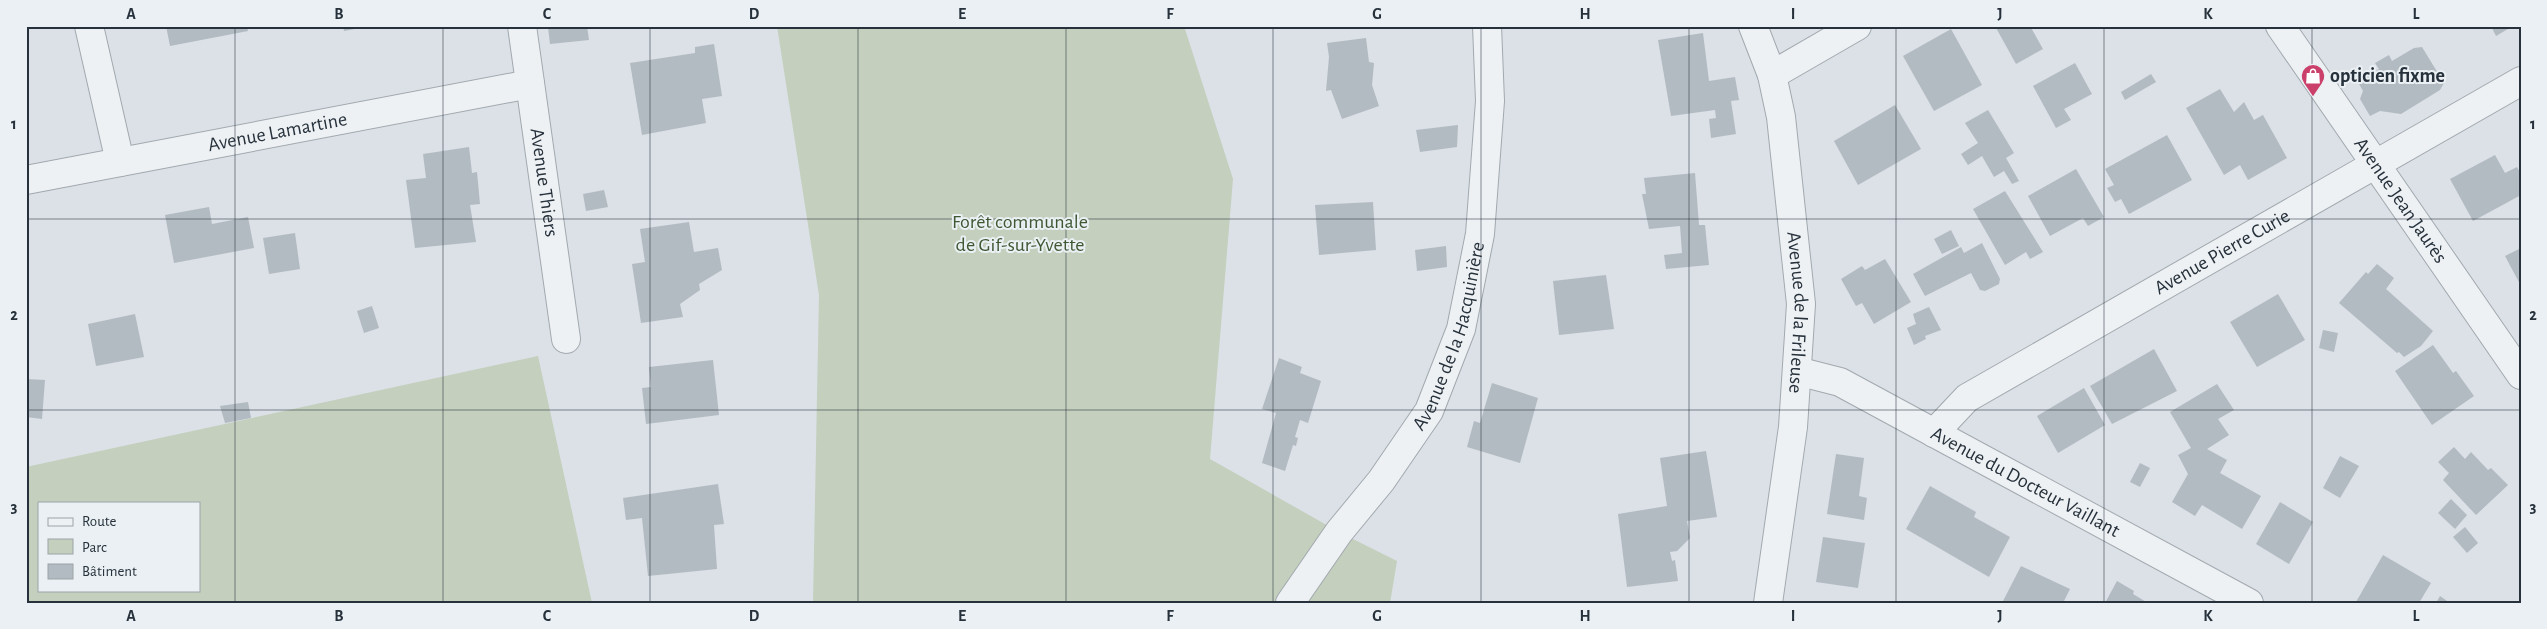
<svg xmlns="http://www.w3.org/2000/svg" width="2547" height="629" font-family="'Alegreya Sans',sans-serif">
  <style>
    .green { fill: #c4cfbd; fill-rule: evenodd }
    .building { fill: #b3bbc2 }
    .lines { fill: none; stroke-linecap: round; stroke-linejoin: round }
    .street-casing { stroke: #a1a9af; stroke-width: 30 }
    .street { stroke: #eef1f4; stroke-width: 28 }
    .grid { fill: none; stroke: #26313b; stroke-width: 1; stroke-opacity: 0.55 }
    .labels { text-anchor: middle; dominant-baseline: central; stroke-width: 4; stroke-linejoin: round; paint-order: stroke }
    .poi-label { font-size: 20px; font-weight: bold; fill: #26313b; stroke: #eaf0f3; text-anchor: start }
    .street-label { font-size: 20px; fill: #26313b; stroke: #eaf0f3 }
    .park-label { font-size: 20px; fill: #3f5733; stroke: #eaf0f3 }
    .neatline { fill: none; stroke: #26313b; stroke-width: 2 }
    .grid-label { font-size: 16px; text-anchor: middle; font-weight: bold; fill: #26313b }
  </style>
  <rect width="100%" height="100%" fill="#dbe1e6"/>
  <g class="green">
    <polygon points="777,26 1184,26 1233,179 1210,459 1339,532 1397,561 1390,603 813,603 819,295"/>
    <path d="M538,356L592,603H26V467ZM39,503H199V590H39Z"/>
  </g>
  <g class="building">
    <polygon points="166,26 247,26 248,31 170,46"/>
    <polygon points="343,26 365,26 365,27 344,31"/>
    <polygon points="587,26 589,40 550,44 548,27"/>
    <polygon points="1995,26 2030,26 2043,49 2016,64"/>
    <polygon points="2491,26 2513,26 2496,36"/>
    <polygon points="1951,29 1982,85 1934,111 1903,56"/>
    <polygon points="1703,33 1709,81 1735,77 1739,100 1731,101 1736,134 1711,138 1709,119 1716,118 1715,110 1671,116 1658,40"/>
    <polygon points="1366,38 1369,62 1374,63 1372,85 1379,106 1342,119 1331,90 1326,91 1329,57 1327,43"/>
    <polygon points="714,44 722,96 702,99 706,123 642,135 630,63 695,53 695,47"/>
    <polygon points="2422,47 2444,83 2440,90 2401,114 2380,111 2370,116 2360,99 2363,91 2358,82 2379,69 2375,63 2389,55 2392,61 2414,48"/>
    <polygon points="2075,63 2092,94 2064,109 2071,120 2056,128 2033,86"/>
    <polygon points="2151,74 2156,82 2125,100 2121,92"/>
    <polygon points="2220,89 2234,112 2244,102 2254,120 2263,115 2287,158 2248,180 2240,165 2224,175 2186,108"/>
    <polygon points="1895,105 1921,149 1858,185 1834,141"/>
    <polygon points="1988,110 2014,153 2006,158 2019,181 2012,184 2004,171 1994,177 1982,156 1968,165 1961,154 1978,143 1965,123"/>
    <polygon points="1458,125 1457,147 1420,152 1416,130"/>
    <polygon points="2167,135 2192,180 2129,214 2121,199 2115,202 2107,188 2114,185 2105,169"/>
    <polygon points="469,147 472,173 477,172 480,204 470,205 476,242 415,248 406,180 426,178 423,154"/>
    <polygon points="2495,155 2505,173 2517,167 2521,174 2521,195 2473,221 2450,179"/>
    <polygon points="2076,169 2104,217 2088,226 2083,218 2050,236 2028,196"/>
    <polygon points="1695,173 1699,225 1705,225 1709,265 1666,269 1664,255 1682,253 1680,226 1649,229 1642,194 1646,194 1644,178"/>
    <polygon points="604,190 608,207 586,211 583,194"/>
    <polygon points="2005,191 2043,252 2030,259 2026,252 2005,265 1973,209"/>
    <polygon points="1373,202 1376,250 1319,255 1315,205"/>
    <polygon points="209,207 212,224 248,217 254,248 174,263 165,215"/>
    <polygon points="689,222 694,252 718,248 722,270 699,284 700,290 680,304 683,317 641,323 632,264 645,262 640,229"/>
    <polygon points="1951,230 1959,246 1942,254 1934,239"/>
    <polygon points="295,233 300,269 269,274 263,238"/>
    <polygon points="1982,243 2000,279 1999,284 1985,291 1980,290 1971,273 1925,296 1913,274 1961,247 1964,253"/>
    <polygon points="1446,246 1447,267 1417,271 1415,250"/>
    <polygon points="2521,248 2521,286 2505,256"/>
    <polygon points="1885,259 1911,302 1874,324 1862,303 1856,306 1841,279 1862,266 1865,270"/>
    <polygon points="2377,264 2394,278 2386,289 2433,331 2421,346 2404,357 2399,352 2397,353 2339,303 2366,272 2368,274"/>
    <polygon points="1606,275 1614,329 1559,335 1553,281"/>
    <polygon points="2278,294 2305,340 2257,367 2230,322"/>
    <polygon points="372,306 379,328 364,333 357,311"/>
    <polygon points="1929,307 1941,330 1925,336 1926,339 1914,345 1907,328 1916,324 1913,314"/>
    <polygon points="135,314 144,357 96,366 88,324"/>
    <polygon points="2323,330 2338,333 2334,352 2319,348"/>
    <polygon points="2433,345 2453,373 2456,371 2474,396 2432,425 2395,371"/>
    <polygon points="2154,349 2177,391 2112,424 2090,386"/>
    <polygon points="1279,358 1302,367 1300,373 1321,381 1308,423 1300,420 1295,437 1298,438 1296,446 1293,445 1285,471 1262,463 1276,413 1262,409"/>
    <polygon points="713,360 719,415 646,424 642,388 651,387 649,367"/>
    <polygon points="26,379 45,380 42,419 26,417"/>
    <polygon points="1492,383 1538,398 1520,463 1467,447 1474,421 1480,423"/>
    <polygon points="2217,384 2234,410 2218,419 2229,435 2207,449 2227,460 2220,473 2261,496 2242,529 2202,505 2195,516 2172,502 2188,474 2178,455 2191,448 2170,412"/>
    <polygon points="2084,388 2105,425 2058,453 2037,416"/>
    <polygon points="248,402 251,418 225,423 220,406"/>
    <polygon points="2454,447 2465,459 2471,452 2488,470 2491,468 2508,485 2476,515 2443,480 2449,473 2438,462"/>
    <polygon points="1706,451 1717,517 1687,521 1690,538 1677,551 1670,552 1672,561 1675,560 1678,581 1627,587 1618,514 1667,506 1660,458"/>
    <polygon points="1836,454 1864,458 1859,496 1867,498 1864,520 1827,514"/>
    <polygon points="2340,456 2359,466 2340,498 2323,488"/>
    <polygon points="2140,463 2150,468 2140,487 2130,482"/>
    <polygon points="718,484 724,524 714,525 717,569 648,576 642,518 626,520 623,498"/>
    <polygon points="1930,486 1976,512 1974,517 2010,537 1989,577 1906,529"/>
    <polygon points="2451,499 2467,515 2455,529 2438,513"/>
    <polygon points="2280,502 2313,522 2289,564 2256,544"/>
    <polygon points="2465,527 2478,543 2467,553 2453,537"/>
    <polygon points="1823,537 1865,543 1858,588 1816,582"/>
    <polygon points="2383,555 2431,583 2419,603 2356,602"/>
    <polygon points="2021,566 2070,589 2063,603 2002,603"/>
    <polygon points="2117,581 2134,591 2133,594 2148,603 2105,603"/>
    <polygon points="2440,596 2450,603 2436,603"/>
  </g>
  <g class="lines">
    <g class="street-casing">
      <g id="street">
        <polyline points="89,26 120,162"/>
        <path id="s1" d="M522,26L566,339"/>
        <path id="s2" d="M1753,26L1772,75L1781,117L1801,304L1793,427L1768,603"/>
        <path id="s3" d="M2280,26L2521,375"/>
        <polyline points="1772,75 1857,26"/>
        <path id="s4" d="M26,180L530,84"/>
        <path id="s5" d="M1797,371L1840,382L2249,603"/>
        <path id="s6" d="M1934,433L1967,398L2521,81"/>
        <path id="s7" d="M1290,603L1339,532L1381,481L1429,411L1461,329L1480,234L1490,101L1487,26"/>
      </g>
    </g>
    <use href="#street" class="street"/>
  </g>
  <path class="grid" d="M235,26V603M443,26V603M650,26V603M858,26V603M1066,26V603M1273,26V603M1481,26V603M1689,26V603M1896,26V603M2104,26V603M2312,26V603M26,219H2521M26,410H2521"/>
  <defs>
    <g id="shop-pin" transform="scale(1.25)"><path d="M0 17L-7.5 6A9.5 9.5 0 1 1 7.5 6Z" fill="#cb406a" stroke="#eaf0f3"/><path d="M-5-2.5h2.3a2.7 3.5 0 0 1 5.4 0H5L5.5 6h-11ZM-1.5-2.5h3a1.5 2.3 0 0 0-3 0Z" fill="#fff"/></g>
  </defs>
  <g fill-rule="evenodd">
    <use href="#shop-pin" x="2313" y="76"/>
  </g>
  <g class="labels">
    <g class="poi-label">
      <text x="2330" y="76">opticien fixme</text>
    </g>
    <g class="street-label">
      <text stroke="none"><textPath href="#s4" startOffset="256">Avenue Lamartine</textPath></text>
      <text stroke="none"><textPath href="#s1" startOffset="158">Avenue Thiers</textPath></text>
      <text stroke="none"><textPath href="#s3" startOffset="212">Avenue Jean Jaurès</textPath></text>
      <text stroke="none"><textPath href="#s6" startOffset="342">Avenue Pierre Curie</textPath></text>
      <text stroke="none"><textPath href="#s2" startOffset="292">Avenue de la Frileuse</textPath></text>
      <text stroke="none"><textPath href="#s7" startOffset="315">Avenue de la Hacquinière</textPath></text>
      <text stroke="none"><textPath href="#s5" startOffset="255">Avenue du Docteur Vaillant</textPath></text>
    </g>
    <g class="park-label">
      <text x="1020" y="222">Forêt communale<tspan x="1020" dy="23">de Gif-sur-Yvette</tspan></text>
    </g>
  </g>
  <rect width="2547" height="629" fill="none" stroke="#eaf0f3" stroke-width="55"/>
  <rect x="38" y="502" width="162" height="90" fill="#eaf0f3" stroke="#9ca4a9"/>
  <rect x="48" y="518" width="25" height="8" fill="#eef1f4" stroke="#9ca4a9"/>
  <text x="82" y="526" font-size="15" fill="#26313b">Route</text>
  <rect x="48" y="539" width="25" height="15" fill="#c4cfbd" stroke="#9ca4a9"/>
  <text x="82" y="552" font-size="15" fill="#26313b">Parc</text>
  <rect x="48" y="564" width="25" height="15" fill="#b3bbc2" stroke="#9ca4a9"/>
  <text x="82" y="576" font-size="15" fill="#26313b">Bâtiment</text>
  <rect x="28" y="28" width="2492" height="574" class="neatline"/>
  <g class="grid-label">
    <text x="131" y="19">A</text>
    <text x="339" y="19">B</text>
    <text x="547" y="19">C</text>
    <text x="754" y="19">D</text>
    <text x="962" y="19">E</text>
    <text x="1170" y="19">F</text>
    <text x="1377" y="19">G</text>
    <text x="1585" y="19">H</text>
    <text x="1793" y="19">I</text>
    <text x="2000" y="19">J</text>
    <text x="2208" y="19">K</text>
    <text x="2416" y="19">L</text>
    <text x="14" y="129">1</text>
    <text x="2533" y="129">1</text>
    <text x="14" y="320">2</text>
    <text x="2533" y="320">2</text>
    <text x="14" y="512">3</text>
    <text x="2533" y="512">3</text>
    <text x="131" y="621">A</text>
    <text x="339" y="621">B</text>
    <text x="547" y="621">C</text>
    <text x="754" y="621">D</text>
    <text x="962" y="621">E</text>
    <text x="1170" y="621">F</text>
    <text x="1377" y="621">G</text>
    <text x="1585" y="621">H</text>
    <text x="1793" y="621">I</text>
    <text x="2000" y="621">J</text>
    <text x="2208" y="621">K</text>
    <text x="2416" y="621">L</text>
  </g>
</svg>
